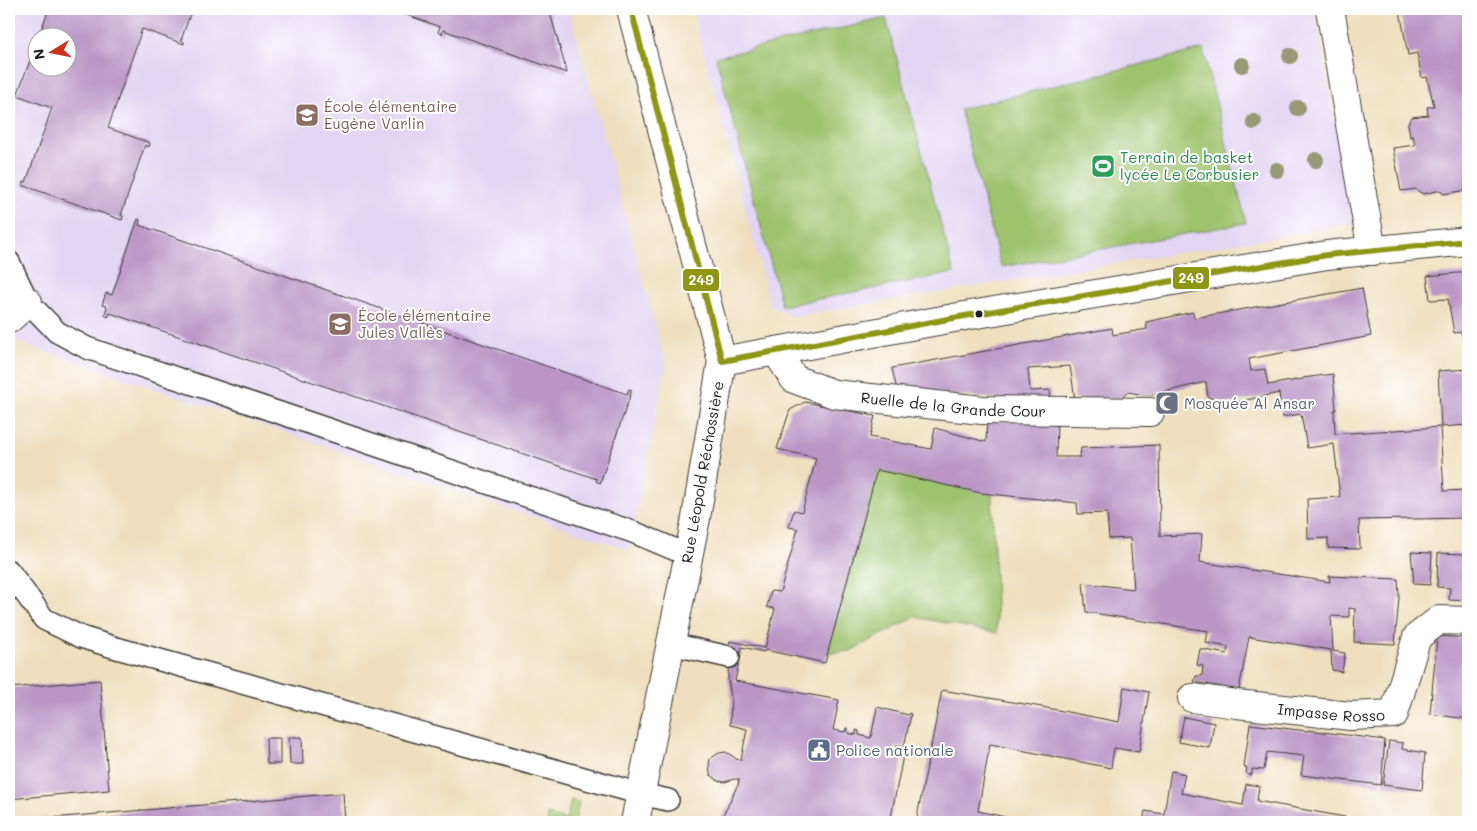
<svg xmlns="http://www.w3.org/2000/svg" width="1477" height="831" font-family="Mali,sans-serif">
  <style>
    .built { fill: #e2d4f3; fill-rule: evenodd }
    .green { fill: #9ec36d; stroke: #5d7044 }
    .building { fill: #ba95c6 }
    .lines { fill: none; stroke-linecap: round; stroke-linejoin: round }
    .lane-casing { stroke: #3c3934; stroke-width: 24 }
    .street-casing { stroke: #3c3934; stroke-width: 30 }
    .lane { stroke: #fff; stroke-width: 21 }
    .street { stroke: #fff; stroke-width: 28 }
    .bus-1-casing { stroke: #fff; stroke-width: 10 }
    .bus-1 { stroke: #8e9613; stroke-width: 6 }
    .tree { fill: #989976 }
    .bus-dot { fill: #1c1c1c; stroke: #fff; stroke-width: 2 }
    .labels { text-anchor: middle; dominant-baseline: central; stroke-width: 4; stroke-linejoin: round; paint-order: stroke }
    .education-label { font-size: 15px; fill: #785e54; stroke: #fff; text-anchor: start }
    .leisure-label { font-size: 15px; fill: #27864d; stroke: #fff; text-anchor: start }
    .worship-label { font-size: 15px; fill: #5b616d; stroke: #fff; text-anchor: start }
    .street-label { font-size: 15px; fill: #1c1c1c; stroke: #fff }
    .service-label { font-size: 15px; fill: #4e5e75; stroke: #fff; text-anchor: start }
    .line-badge { stroke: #fff; stroke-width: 2 }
    .badge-label { font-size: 14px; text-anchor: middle; font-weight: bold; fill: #fff }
  </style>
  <rect width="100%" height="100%" fill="#fff"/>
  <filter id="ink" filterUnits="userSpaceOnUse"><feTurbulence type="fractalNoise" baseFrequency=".02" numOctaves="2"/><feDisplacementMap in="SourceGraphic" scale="10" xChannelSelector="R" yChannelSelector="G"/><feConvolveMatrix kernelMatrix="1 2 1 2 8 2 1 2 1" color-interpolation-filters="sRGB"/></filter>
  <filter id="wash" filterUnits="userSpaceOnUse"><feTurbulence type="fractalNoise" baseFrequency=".0096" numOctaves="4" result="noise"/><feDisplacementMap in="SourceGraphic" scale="20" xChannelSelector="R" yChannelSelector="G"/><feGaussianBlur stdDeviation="1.12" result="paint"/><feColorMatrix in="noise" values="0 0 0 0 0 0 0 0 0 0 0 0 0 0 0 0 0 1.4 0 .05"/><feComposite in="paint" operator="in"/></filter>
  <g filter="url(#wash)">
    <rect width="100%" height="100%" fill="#efdfbe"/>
    <g class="built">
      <path d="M9,9H569L666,365L629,550L9,339ZM38,38H68V68H38Z"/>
      <polygon points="692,9 1315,9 1353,224 791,317 771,306"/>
    </g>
    <g class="green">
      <polygon points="886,18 954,273 782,306 716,57"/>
      <polygon points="1203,49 1246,223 1001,267 960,109"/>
      <polygon points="877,470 992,494 997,633 915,617 850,651 827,653"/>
      <polygon points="571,800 579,802 575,822 548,822 547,814 566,820"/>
    </g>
    <g id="blocks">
      <g class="building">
        <polygon points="49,9 192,9 181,40 184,42 184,44 142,29 108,128 150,143 149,147 145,145 121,215 123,216 122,220 22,185 24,182 26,182 52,108 14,94 15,91 18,93 37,41 38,68 68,68 68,38 38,38"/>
        <polygon points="390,9 549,9 567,73 443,30 442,34 438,32 440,27"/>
        <polygon points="935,9 949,9 936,13"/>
        <polygon points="1409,9 1468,9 1468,190 1443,194 1441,190 1423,194 1415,189 1401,191 1393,148 1415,145 1413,136 1410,137 1408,123 1412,117 1428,115 1427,107 1434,106 1427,77 1422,78 1417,53 1408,55 1400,11"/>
        <polygon points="138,219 140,220 139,225 627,394 629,389 632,390 600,483 596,481 597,479 110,313 108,317 105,315 107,306 102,305 106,293 112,295"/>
        <polygon points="1468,272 1468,340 1463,340 1461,332 1454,333 1448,299 1430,300 1427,276"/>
        <polygon points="1362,288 1371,336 1249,359 1251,371 1265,369 1268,385 1303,379 1303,378 1333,374 1336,410 1334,410 1335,434 1440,427 1444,491 1468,490 1468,518 1359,520 1360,549 1328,548 1328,538 1308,539 1307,499 1340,497 1334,444 1307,448 1301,414 1282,417 1279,393 1227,404 1208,397 1206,382 1155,394 1144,395 1128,392 1121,398 1094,400 1075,399 1070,366 1028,369 1030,391 1050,390 1051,400 1008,400 897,390 892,368 1112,328 1113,335 1147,329 1146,322 1193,312 1194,318"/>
        <polygon points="1468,369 1468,425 1441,427 1438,371"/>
        <polygon points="805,402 875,416 870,437 931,449 935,428 986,442 987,421 1057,421 1056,457 1080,457 1081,448 1159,445 1160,536 1202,534 1200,562 1330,582 1329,576 1398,579 1399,597 1395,644 1354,642 1355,609 1349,608 1349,617 1331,616 1333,651 1345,653 1342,672 1332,670 1331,650 1249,637 1239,690 1194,682 1196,676 1202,676 1203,666 1197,665 1200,649 1227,654 1228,647 1206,643 1208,631 1086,612 1083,583 1134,589 1130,538 1109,539 1107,513 1078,514 1077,503 981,493 877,470 825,663 765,650 764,652 742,647 735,681 839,700 833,730 845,732 846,728 848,728 848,733 856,735 856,730 859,731 859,735 871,738 877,707 908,715 909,713 911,714 904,747 896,746 894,754 903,756 890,822 718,822 727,808 737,786 738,786 739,779 734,779 725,782 718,781 710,774 709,764 710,759 719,753 726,752 734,757 736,759 741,760 747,729 730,725 731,697 728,679 729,645 730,641 765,648 775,609 767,607 771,591 780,592 798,529 789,527 794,510 802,512 816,458 777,449 790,410"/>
        <polygon points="1411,552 1432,553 1430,585 1414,584"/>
        <polygon points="1438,553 1468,554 1468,601 1449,600 1450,588 1437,587"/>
        <polygon points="1437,636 1468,638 1468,719 1430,714"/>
        <polygon points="100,680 109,790 9,799 9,688"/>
        <polygon points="1124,687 1149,692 1139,752 1114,748 1111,768 990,744 978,811 1028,822 916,822 942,690 1042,707 1119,722"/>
        <polygon points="1184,717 1214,723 1210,748 1179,742"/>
        <polygon points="1250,724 1307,731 1308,730 1385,740 1381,785 1301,775 1304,756 1267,752 1264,770 1252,769 1252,775 1246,774 1247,768 1244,767"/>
        <polygon points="289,737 302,737 303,764 290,764"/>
        <polygon points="266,738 280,738 280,764 267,764"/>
        <polygon points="1389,741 1403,743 1402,749 1425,753 1422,790 1383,785"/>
        <polygon points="1171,771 1185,774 1181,793 1243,805 1246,784 1259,786 1257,801 1372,822 1143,822 1145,811 1164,814"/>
        <polygon points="343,793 345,822 16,822 16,821"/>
      </g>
    </g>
  </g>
  <g filter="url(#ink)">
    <use href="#blocks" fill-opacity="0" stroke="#3c3934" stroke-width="1"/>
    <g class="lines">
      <g class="lane-casing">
        <g id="lane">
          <polyline points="9,262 28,302 57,332 87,348 633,532 688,555"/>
          <polyline points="9,571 44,619 81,637 113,647 641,794 668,800"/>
          <polyline points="671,644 729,657"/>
        </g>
      </g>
      <g class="street-casing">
        <g id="street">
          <polyline points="631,9 722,361 696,518 635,822"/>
          <polyline points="1330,9 1372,251"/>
          <polyline points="9,319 28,302"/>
          <path id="s1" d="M776,351L794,379L834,394L982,410L1150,412"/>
          <polyline points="722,361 959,317 1327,255 1468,241"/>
          <path id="s2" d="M1192,698L1237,704L1351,716L1394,714L1417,637L1439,620L1468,621"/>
        </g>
      </g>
      <use href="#lane" class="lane"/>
      <use href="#street" class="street"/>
      <g class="bus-1-casing">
        <polyline id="bus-1" points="631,9 722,361 959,317 1327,255 1468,241"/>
      </g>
      <use href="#bus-1" class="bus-1"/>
    </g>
    <g class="tree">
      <circle cx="1290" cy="56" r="8"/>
      <circle cx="1242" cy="65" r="8"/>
      <circle cx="1298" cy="108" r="8"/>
      <circle cx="1254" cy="122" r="8"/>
      <circle cx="1316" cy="160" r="8"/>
      <circle cx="1277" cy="170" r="8"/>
    </g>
  </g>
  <defs>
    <g id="school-square" transform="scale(1.25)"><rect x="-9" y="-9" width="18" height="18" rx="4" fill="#8d6e63" stroke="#fff"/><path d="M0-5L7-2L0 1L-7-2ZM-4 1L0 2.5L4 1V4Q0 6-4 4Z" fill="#fff"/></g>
    <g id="stadium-square" transform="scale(1.25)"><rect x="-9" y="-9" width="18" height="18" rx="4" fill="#2e9e5b" stroke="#fff"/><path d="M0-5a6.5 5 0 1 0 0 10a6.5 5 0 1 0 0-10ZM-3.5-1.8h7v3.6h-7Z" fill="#fff"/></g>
    <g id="mosque-square" transform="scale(1.25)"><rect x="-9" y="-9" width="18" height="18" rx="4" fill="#6b7280" stroke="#fff"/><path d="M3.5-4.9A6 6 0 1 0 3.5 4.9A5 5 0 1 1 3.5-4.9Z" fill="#fff"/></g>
    <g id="civic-square" transform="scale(1.25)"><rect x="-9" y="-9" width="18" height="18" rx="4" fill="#5c6f8a" stroke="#fff"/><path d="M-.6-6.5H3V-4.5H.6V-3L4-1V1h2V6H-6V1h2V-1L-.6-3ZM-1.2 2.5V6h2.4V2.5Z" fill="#fff"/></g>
  </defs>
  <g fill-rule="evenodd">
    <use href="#school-square" x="307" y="115"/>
    <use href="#stadium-square" x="1103" y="166"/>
    <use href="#school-square" x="340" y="324"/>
    <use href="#mosque-square" x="1167" y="403"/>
    <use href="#civic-square" x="819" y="750"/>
  </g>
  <circle class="bus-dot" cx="979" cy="314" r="4.5"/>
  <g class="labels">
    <g class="education-label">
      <text x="324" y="106">École élémentaire<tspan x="324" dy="17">Eugène Varlin</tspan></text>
      <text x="358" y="315">École élémentaire<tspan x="358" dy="17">Jules Vallès</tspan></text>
    </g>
    <g class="leisure-label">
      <text x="1120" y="157">Terrain de basket<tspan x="1120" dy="17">lycée Le Corbusier</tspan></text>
    </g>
    <g class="worship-label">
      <text x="1184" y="403">Mosquée Al Ansar</text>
    </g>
    <g class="street-label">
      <text stroke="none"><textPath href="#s1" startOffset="196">Ruelle de la Grande Cour</textPath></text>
      <text transform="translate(702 472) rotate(-80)">Rue Léopold Réchossière</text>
      <text stroke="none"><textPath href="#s2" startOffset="140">Impasse Rosso</textPath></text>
    </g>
    <g class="service-label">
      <text x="836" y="750">Police nationale</text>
    </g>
  </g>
  <g class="line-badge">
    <rect x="1172" y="266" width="38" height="24" rx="5" fill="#8e9613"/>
    <rect x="682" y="268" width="38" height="24" rx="5" fill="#8e9613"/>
  </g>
  <g class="badge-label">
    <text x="1191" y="283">249</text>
    <text x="701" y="285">249</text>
  </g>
  <rect width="1477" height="831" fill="none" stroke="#fff" stroke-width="30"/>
  <g transform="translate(52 52) rotate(260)"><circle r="24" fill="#ffffff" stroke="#a4a4a4"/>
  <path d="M0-4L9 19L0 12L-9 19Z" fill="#c8321e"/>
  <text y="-8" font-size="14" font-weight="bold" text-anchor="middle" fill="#1c1c1c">N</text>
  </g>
</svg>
